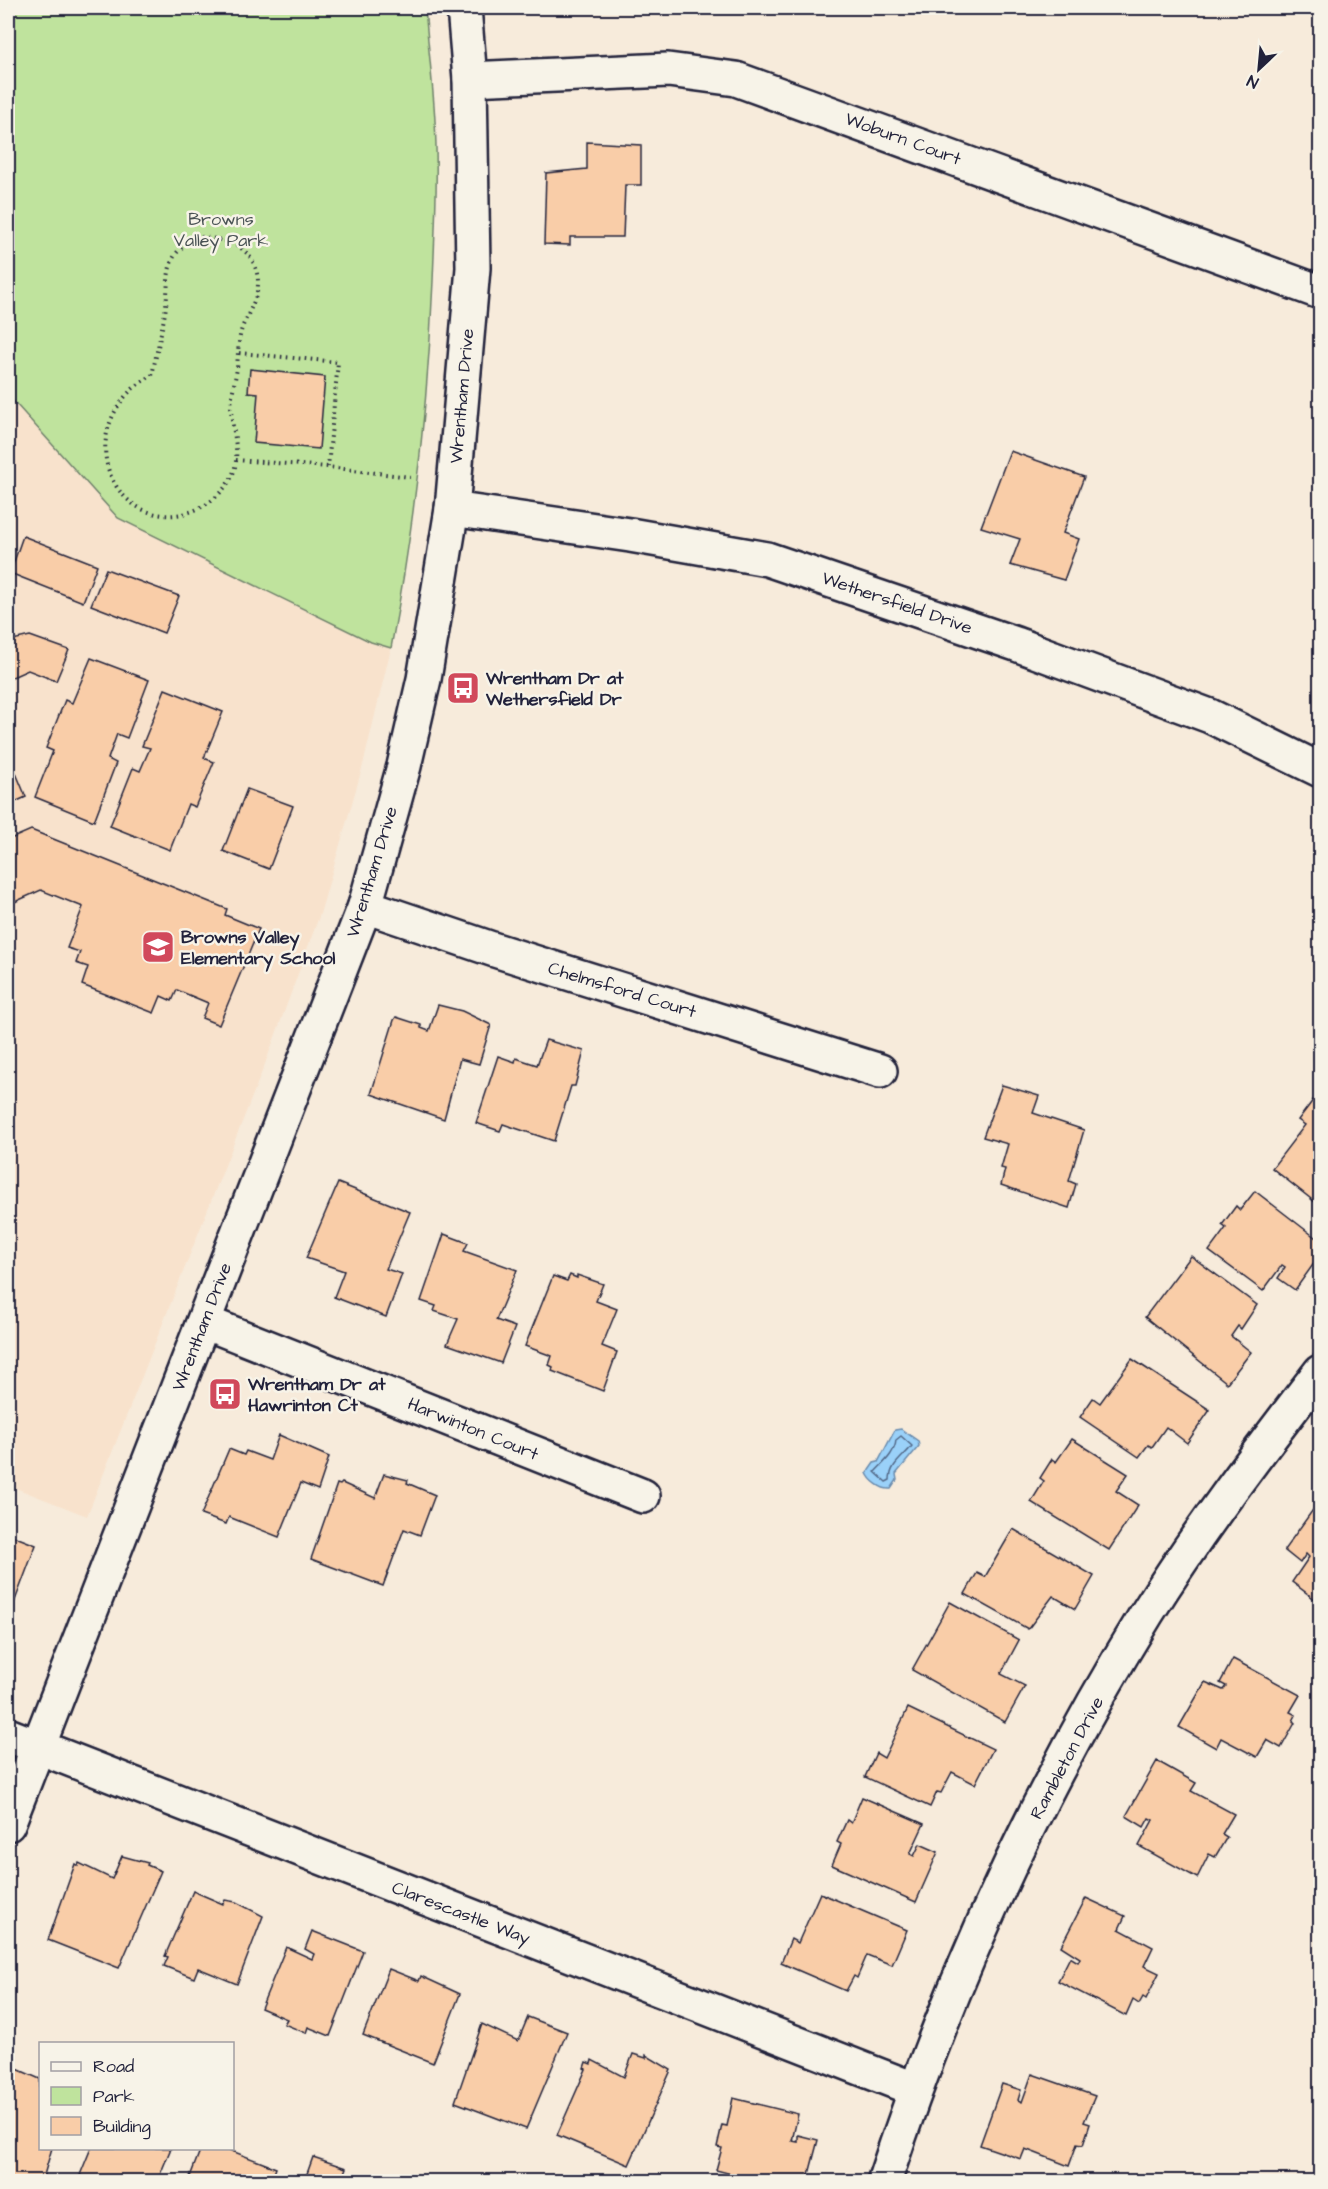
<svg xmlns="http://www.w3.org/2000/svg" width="1328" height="2189" font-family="'Architects Daughter',sans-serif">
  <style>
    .built { fill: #f8e2cc }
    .green { fill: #bfe39d; stroke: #70826c; stroke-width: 1.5 }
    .water { fill: #9ad1f9; stroke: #6a8bad; stroke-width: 1.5 }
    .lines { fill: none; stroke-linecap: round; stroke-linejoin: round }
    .shore { stroke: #526887; stroke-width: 1.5 }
    .building { fill: #f9cda8; stroke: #22223b; stroke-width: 1.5 }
    .minor-casing { stroke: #22223b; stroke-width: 38 }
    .path { stroke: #22223b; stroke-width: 4; stroke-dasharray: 1.5 4.5; stroke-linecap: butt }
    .minor { stroke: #f7f3e8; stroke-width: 33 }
    .labels { text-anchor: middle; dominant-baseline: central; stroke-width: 5; stroke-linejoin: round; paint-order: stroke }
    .street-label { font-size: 18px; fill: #22223b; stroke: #f7f3e8 }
    .park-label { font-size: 18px; fill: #495254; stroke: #f7f3e8 }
    .poi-label { font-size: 18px; font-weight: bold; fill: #22223b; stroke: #f7f3e8; text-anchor: start }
  </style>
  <rect width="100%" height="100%" fill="#f7ebdb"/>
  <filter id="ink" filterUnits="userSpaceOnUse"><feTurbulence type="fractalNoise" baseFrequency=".0167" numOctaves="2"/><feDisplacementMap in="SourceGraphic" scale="12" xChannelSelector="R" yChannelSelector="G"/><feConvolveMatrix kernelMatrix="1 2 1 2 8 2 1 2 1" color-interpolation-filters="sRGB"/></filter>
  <g filter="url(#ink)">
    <polygon class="built" points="8,395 118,518 371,642 391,648 363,765 320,914 265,1064 87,1516 8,1485"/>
    <path class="green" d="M8,8H425C428,45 433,83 435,121C438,174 435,228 433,281C428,404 414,527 391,648L371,642L118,518L8,395Z"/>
    <path class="water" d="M901,1429L918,1441L919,1446L896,1474L897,1480L891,1489C882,1490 870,1481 867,1473L874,1463L878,1462L895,1430Z"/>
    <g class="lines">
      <path class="shore" d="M901,1436L912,1446C904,1457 890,1464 890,1480L886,1482L875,1472C883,1463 895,1454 896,1440Z"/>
    </g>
    <g class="building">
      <polygon points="587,142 641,145 641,185 625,185 623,237 570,237 570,245 544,244 546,173 587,169"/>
      <polygon points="250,369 325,377 319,449 254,443 258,393 248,392"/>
      <polygon points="1010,451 1084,477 1063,533 1079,539 1064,580 1010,565 1020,539 981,527"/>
      <polygon points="23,536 97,565 83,602 10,573"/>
      <polygon points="106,569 179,596 164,633 91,605"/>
      <polygon points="30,636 69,650 56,681 28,670 8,679 8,641"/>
      <polygon points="91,658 149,680 127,738 117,734 108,759 116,763 94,821 35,797 53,751 46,748 65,700 72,703"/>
      <polygon points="165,689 223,712 204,758 214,762 195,807 188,804 170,850 110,826 133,768 140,771 150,748 142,746"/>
      <polygon points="8,754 26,797 8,805"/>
      <polygon points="247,789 293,806 269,869 223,851"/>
      <polygon points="31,830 227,909 225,915 259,929 219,1025 202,1018 208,1003 177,990 172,1001 161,996 154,1013 82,985 88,967 76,963 80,952 67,948 83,907 41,890 8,905 8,840"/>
      <polygon points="438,1005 462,1011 491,1025 479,1064 460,1059 444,1119 371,1094 394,1020 396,1017 421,1025 421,1028 429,1031"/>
      <polygon points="546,1040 584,1051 575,1086 571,1086 554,1141 503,1124 500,1131 476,1123 498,1056 515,1062 516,1058 537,1065"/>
      <polygon points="1002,1085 1039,1096 1033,1113 1084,1130 1069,1181 1076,1184 1069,1208 1001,1185 1005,1169 1001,1168 1008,1144 983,1137"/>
      <polygon points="1314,1099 1320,1105 1320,1206 1272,1168 1305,1125 1298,1120"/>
      <polygon points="338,1183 410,1212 386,1269 402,1274 386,1317 334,1297 344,1271 306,1258"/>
      <polygon points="1255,1191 1320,1241 1320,1255 1295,1290 1278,1278 1285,1267 1282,1265 1263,1291 1209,1251 1226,1228 1222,1225 1236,1206 1240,1210"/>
      <polygon points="444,1234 468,1243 464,1251 517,1270 496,1320 515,1327 501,1363 447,1344 458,1319 434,1311 436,1306 421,1301"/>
      <polygon points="1191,1256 1257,1305 1241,1329 1238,1326 1231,1336 1251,1352 1227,1383 1145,1317"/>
      <polygon points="570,1275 577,1278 577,1275 603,1284 596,1301 617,1309 602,1346 617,1352 603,1391 552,1371 553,1367 549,1365 552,1356 525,1346 553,1276 567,1281"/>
      <polygon points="1132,1359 1210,1410 1187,1443 1166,1427 1152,1447 1148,1445 1139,1457 1080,1417 1093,1398 1100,1403"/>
      <polygon points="279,1435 329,1457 318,1490 301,1483 279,1537 229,1517 226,1524 201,1515 229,1449 244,1455 246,1451 270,1460"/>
      <polygon points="1072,1439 1128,1474 1116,1491 1138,1505 1109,1550 1031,1502 1044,1481 1040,1478 1052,1459 1056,1462"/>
      <polygon points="384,1474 408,1480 407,1483 435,1495 420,1535 404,1529 383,1586 311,1559 337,1484 340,1485 342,1483 375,1498"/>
      <polygon points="1320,1500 1320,1603 1292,1582 1309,1557 1306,1554 1300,1563 1284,1550"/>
      <polygon points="1013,1529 1094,1576 1075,1609 1053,1596 1028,1629 965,1594 977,1573 985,1577"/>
      <polygon points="8,1534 36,1545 8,1619"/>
      <polygon points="950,1602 1019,1640 1001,1674 1025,1686 1005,1722 912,1670"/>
      <polygon points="1233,1659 1300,1695 1290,1712 1296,1715 1293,1721 1295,1723 1281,1748 1267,1740 1257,1757 1221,1738 1216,1748 1179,1727 1205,1682 1223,1690 1226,1686 1220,1683"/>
      <polygon points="908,1708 993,1749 975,1784 952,1772 941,1793 937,1792 930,1807 865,1777 876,1753 884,1758"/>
      <polygon points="1157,1761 1196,1783 1191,1791 1234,1814 1222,1834 1227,1837 1215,1857 1209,1854 1197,1878 1139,1846 1153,1820 1149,1818 1144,1827 1126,1816"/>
      <polygon points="862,1797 924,1824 910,1854 914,1856 920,1844 938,1852 916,1902 832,1865 841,1844 837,1842 847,1820 851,1823"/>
      <polygon points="122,1856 148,1863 147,1865 161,1871 119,1968 48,1940 75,1864 78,1866 79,1863 112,1879"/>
      <polygon points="193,1891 223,1904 225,1900 236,1902 263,1916 237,1984 198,1968 194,1978 164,1966 168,1957 165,1956"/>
      <polygon points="820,1893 907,1930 892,1965 867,1955 857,1978 854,1976 846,1991 781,1963 791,1939 798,1943"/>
      <polygon points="1086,1898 1125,1916 1119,1929 1153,1947 1144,1966 1159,1973 1146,1999 1143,1997 1139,2004 1133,2000 1126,2016 1058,1981 1070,1957 1078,1962 1080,1958 1061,1946"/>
      <polygon points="312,1931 363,1951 330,2036 308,2027 306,2033 284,2024 287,2019 261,2008 286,1947 312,1959 314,1954 305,1949"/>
      <polygon points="389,1969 419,1981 421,1976 460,1994 433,2063 363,2035"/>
      <polygon points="528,2017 567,2032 526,2129 455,2102 482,2024 518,2041"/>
      <polygon points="633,2054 646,2058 646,2055 671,2070 629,2165 557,2135 586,2069 584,2068 586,2062 591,2064 592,2060 624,2077"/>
      <polygon points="8,2065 40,2079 40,2148 52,2148 42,2182 8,2181 8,2158 10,2151 8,2150"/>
      <polygon points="1032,2074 1095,2096 1084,2122 1090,2124 1083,2145 1077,2144 1069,2166 1025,2149 1021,2159 980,2145 1002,2084 1021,2090 1018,2100 1022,2102"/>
      <polygon points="733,2098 798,2114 792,2141 798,2142 798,2135 818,2140 807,2182 763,2182 716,2170 722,2148 717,2147 722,2125 727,2126"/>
      <polygon points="91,2148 171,2148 157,2182 95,2182 80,2175"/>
      <polygon points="201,2148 224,2148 276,2168 271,2182 188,2182"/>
      <polygon points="313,2157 346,2168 341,2180 346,2182 304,2182"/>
    </g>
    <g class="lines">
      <g class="minor-casing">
        <g id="minor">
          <polyline points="470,79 668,70 736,79 1320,292"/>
          <polyline points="452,509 630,535 767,559 1016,644 1210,716 1320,770"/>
          <polyline points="365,906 495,950 880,1071"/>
          <polyline points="204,1322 643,1496"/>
          <polyline points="8,1735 914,2089"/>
          <polyline points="8,1824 365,906 404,766 424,679 452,509 473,268 470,79 464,8"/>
          <path d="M884,2182C949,1983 1037,1791 1147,1613C1199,1530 1260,1450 1320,1372"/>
        </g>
      </g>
      <g class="path">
        <path d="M201,237C222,239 245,243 254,264C265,290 251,305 242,328C238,340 238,356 237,368C235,381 231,396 231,409C232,432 243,458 230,480C200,528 132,528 110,474C95,437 117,392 152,376C156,355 161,334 165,313C171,278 160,252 201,237Z"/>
        <polyline points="239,353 338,362 328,467"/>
        <polyline points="236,460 328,467 410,477"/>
      </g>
      <use href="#minor" class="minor"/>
    </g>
  </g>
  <defs>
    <g id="bus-square" transform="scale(1.725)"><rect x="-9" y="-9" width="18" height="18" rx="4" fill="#d1495b" stroke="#f7f3e8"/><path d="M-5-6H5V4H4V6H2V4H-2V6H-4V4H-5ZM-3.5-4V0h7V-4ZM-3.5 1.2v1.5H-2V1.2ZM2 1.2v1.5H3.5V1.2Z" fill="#fff"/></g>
    <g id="school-square" transform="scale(1.725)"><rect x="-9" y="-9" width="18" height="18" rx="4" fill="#d1495b" stroke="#f7f3e8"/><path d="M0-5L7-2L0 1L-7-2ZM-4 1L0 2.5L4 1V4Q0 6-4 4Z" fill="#fff"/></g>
  </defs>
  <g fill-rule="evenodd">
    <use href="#bus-square" x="463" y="688"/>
    <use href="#school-square" x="158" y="947"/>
    <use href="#bus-square" x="225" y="1394"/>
  </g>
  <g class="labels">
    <g class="street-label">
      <text transform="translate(903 139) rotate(20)">Woburn Court</text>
      <text transform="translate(462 396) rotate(-85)">Wrentham Drive</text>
      <text transform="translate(897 603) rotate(19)">Wethersfield Drive</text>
      <text transform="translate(372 872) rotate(-73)">Wrentham Drive</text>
      <text transform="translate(622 990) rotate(17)">Chelmsford Court</text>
      <text transform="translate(202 1327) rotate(-69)">Wrentham Drive</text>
      <text transform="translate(473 1429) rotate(22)">Harwinton Court</text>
      <text transform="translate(1067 1758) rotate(-62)">Rambleton Drive</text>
      <text transform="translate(461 1913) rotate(21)">Clarescastle Way</text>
    </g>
    <g class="park-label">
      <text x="221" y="219">Browns<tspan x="221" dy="21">Valley Park</tspan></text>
    </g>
    <g class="poi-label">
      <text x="486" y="678">Wrentham Dr at<tspan x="486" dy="21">Wethersfield Dr</tspan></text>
      <text x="181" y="937">Browns Valley<tspan x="181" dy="21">Elementary School</tspan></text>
      <text x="248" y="1384">Wrentham Dr at<tspan x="248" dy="21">Hawrinton Ct</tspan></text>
    </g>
  </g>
  <rect width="1328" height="2189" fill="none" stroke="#f7f3e8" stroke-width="30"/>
  <rect x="15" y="15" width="1298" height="2159" fill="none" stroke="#22223b" stroke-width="2" filter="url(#ink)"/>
  <rect x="39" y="2042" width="195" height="108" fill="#f7f3e8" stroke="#a29fa3" stroke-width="1.5"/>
  <rect x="51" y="2062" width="30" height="9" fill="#f7f3e8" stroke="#a29fa3" stroke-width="1.5"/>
  <text x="93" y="2072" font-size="18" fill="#22223b">Road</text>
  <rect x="51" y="2087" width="30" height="18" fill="#bfe39d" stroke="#a29fa3" stroke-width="1.5"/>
  <text x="93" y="2102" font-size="18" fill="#22223b">Park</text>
  <rect x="51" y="2117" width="30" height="18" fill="#f9cda8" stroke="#a29fa3" stroke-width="1.5"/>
  <text x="93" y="2132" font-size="18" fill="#22223b">Building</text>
  <g transform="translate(1259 69) rotate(206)" stroke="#f7f3e8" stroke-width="4.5" paint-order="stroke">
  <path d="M0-4.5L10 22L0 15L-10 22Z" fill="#22223b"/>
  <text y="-9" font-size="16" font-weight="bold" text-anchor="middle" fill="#22223b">N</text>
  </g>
</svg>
